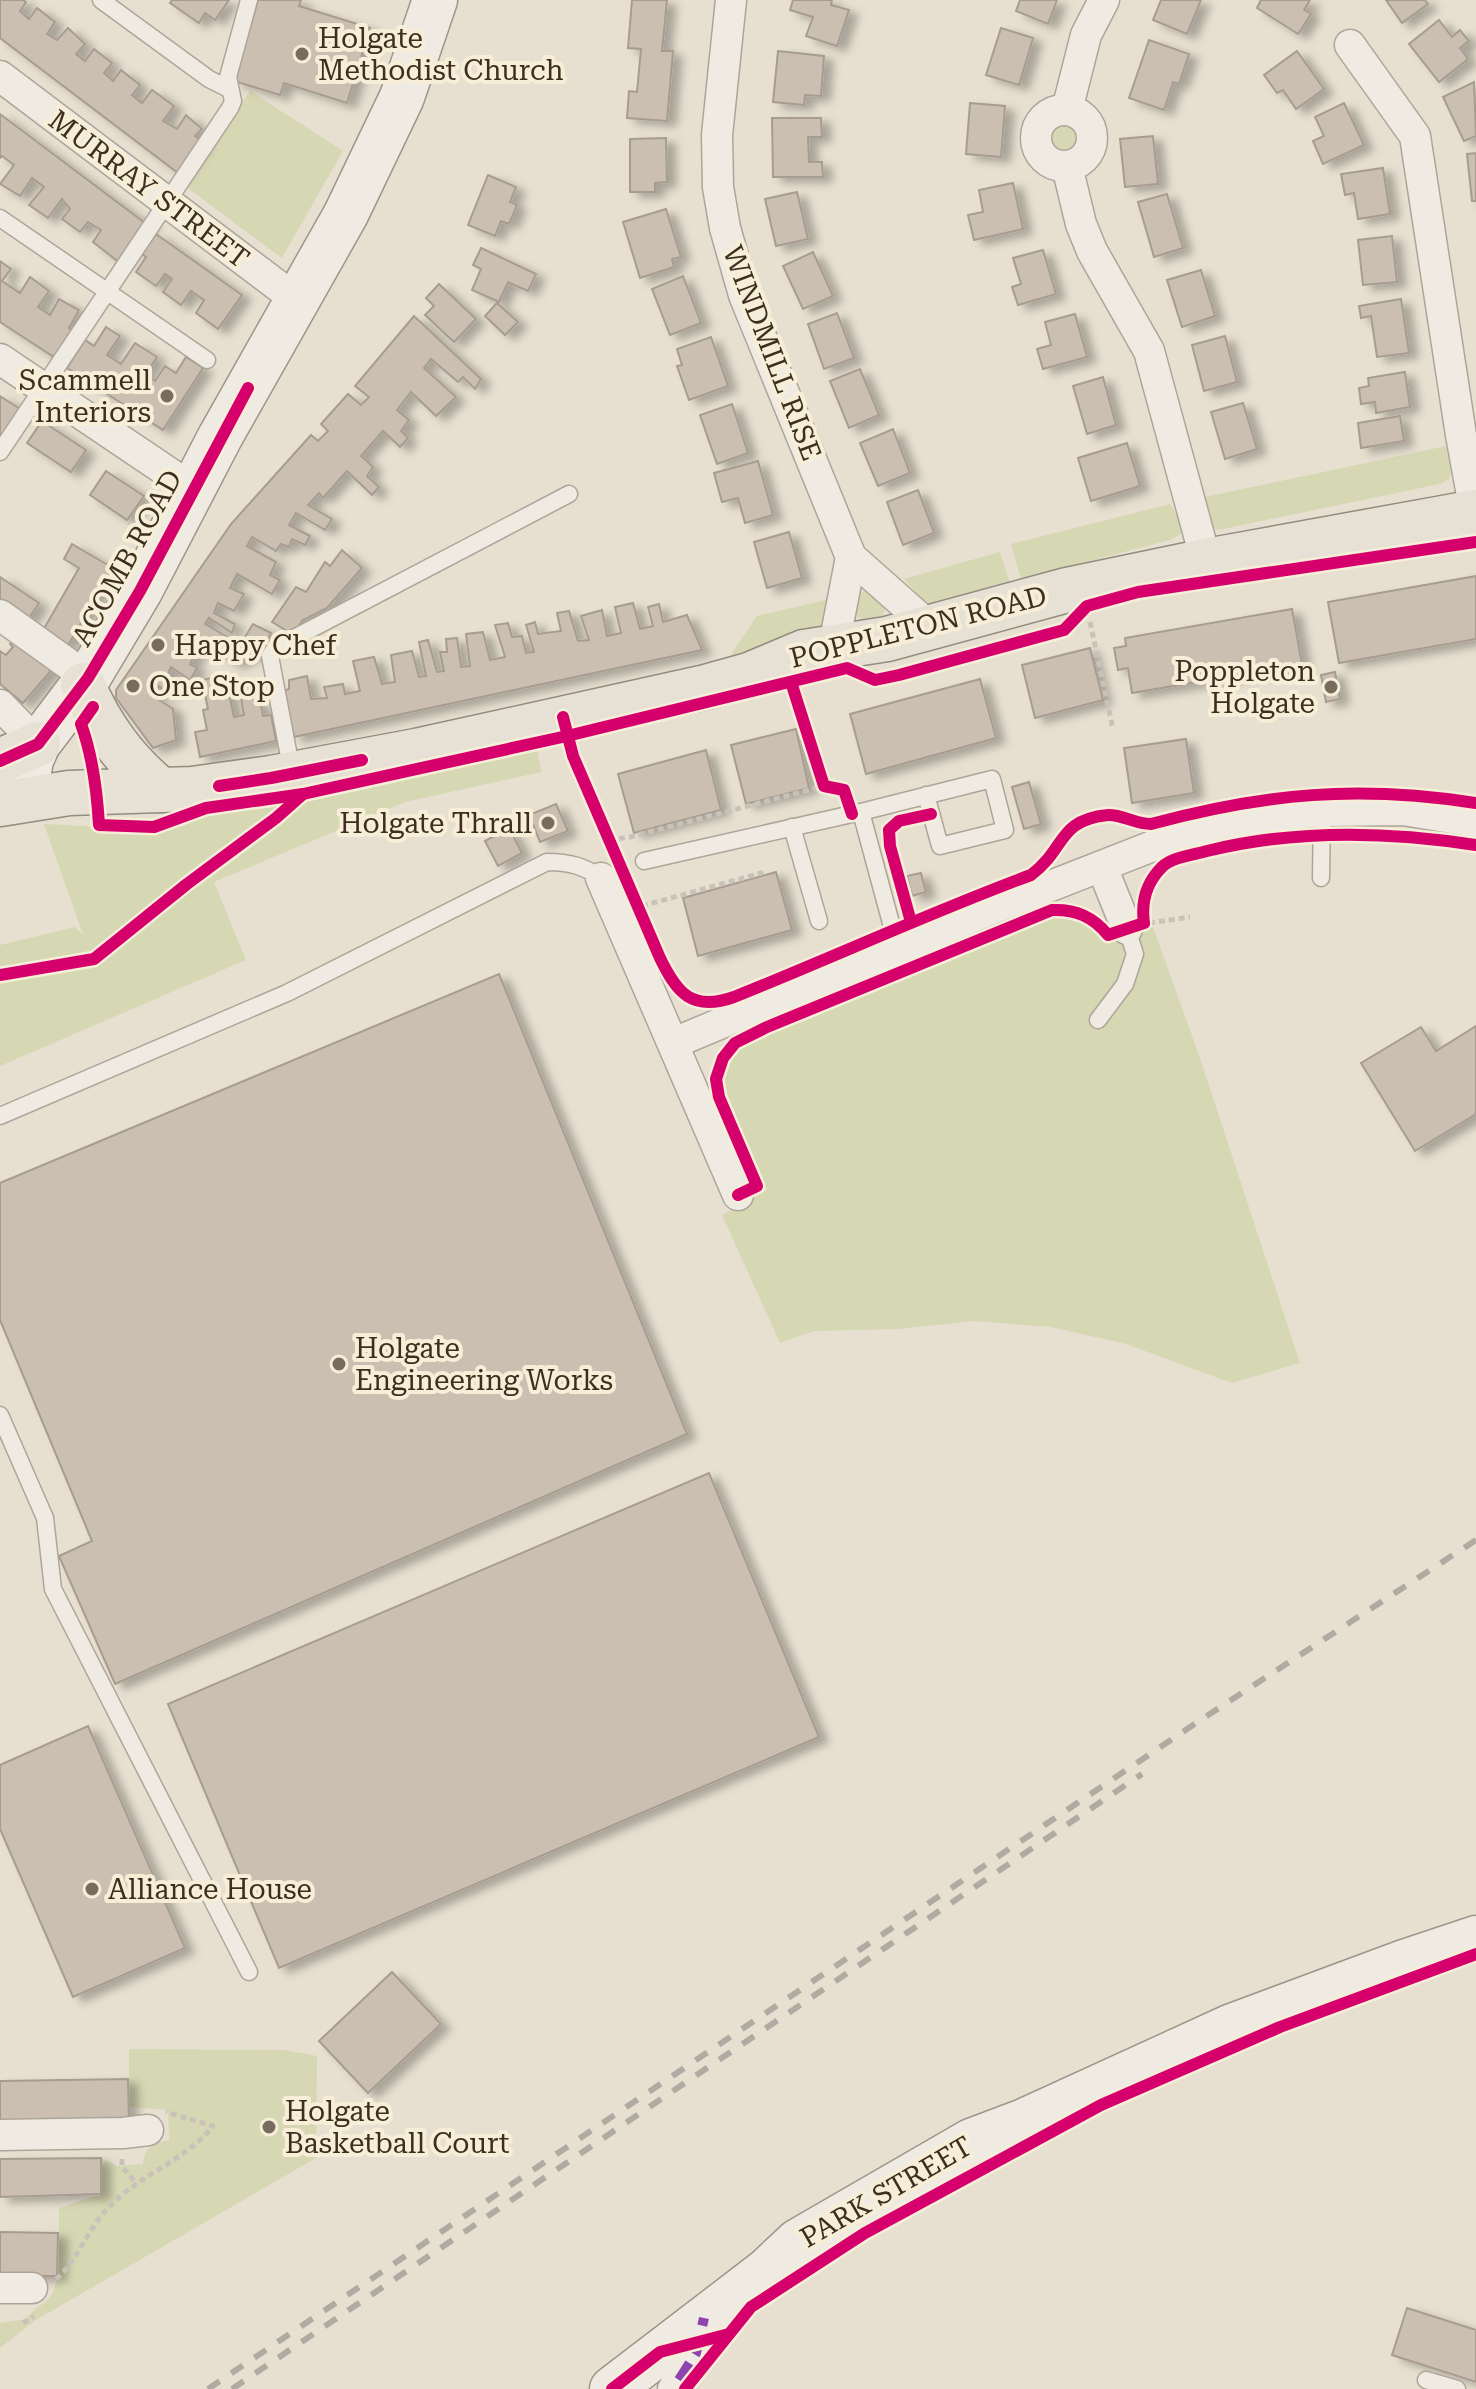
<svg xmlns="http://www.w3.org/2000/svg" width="1476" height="2389" font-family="'Roboto Serif',serif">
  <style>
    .green { fill: #d6d7b3 }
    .building { fill: #cbbfb2; stroke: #a89c90; stroke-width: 2; filter: url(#shadow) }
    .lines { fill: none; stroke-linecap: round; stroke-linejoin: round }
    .lane-casing { stroke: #ada599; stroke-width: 19 }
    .street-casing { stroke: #ada599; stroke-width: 33 }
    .secondary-casing { stroke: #9c958a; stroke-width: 47 }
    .primary-casing { stroke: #928b80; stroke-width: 47 }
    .path { stroke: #c8c2b9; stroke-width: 5; stroke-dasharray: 6 4; stroke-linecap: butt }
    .lane { stroke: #efebe3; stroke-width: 16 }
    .street { stroke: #efebe3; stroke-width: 30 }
    .secondary { stroke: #efebe3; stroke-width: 44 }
    .primary { stroke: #e6e1d4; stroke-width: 44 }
    .rail { stroke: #afaaa2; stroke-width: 6; stroke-dasharray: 14 14; stroke-linecap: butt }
    .quiet { stroke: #8e44ad; stroke-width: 10; stroke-dasharray: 20 10; stroke-linecap: butt }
    .cycleway-casing { stroke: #f7eed8; stroke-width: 17 }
    .cycleway { stroke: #d6006c; stroke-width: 12 }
    .poi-dot { fill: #786c5e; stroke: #f7eed8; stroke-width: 3 }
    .labels { text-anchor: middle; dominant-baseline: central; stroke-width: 8; stroke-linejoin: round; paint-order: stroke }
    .poi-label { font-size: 28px; fill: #3d2e20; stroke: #f7eed8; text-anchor: start }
    .street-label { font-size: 28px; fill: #3d2e20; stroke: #f7eed8 }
  </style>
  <defs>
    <filter id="shadow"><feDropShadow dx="9" dy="5" stdDeviation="4" flood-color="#0004"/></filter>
  </defs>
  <rect width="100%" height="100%" fill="#e7e0d1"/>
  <g class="green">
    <polygon points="250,91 343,151 282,258 185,186"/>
    <circle cx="1063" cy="136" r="17"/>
    <polygon points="1446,446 1451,472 1449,479 1440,484 1218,530 1209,527 1200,498"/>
    <polygon points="1170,504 1185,526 1182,533 1170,540 1021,579 1011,544"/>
    <polygon points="1000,552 1010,583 927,605 904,579"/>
    <path d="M868,589L887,603L882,618C869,621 860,624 854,610L858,594Z"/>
    <polygon points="826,600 821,628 730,656 757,616"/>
    <polygon points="537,746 541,772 405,802 214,882 246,960 0,1066 0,945 75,927 83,935 44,824 86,826 109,833 143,832 208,815 279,804"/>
    <path d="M1060,913C1079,917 1096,923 1105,941L1153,927L1200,1058L1300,1363L1232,1383L1126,1344L1050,1327L973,1321L899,1329L814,1331L780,1343L722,1215L767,1190C756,1165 716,1089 726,1067C732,1053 745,1044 758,1037L1044,915Z"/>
    <path d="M129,2049L284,2050L317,2056L316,2158L36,2320L0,2348V2323L26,2319C34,2308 42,2306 50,2297C62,2283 58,2229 59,2208L101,2194V2158L117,2166L143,2164C145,2147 152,2143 169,2140L168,2110L129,2107Z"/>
  </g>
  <g class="building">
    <polygon points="0,0 23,0 26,2 20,11 29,19 37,8 55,22 47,34 57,40 68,28 85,44 76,54 85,61 94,49 112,63 104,73 113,81 121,70 140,85 132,95 142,103 152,90 174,106 163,121 177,129 186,115 202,129 195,136 202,141 178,173 0,38"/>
    <polygon points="172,0 229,0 215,20 205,13 199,23 170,3"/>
    <polygon points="258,0 301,0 299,6 370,28 347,103 284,83 280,95 234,81"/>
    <polygon points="632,0 667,0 662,51 673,51 667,121 627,118 629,91 637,92 641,49 628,48"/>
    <polygon points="793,0 832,0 831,5 849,10 837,46 806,36 813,17 790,10"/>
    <polygon points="1020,0 1057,0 1048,24 1016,11"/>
    <polygon points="1161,0 1201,0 1187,34 1153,20"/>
    <polygon points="1261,0 1310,0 1304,10 1311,14 1298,34 1257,8"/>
    <polygon points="1386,0 1425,0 1428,4 1402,23"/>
    <polygon points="1439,20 1452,37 1460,30 1469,41 1460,48 1468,59 1439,82 1409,44"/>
    <polygon points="1001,28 1033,38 1019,85 986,75"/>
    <polygon points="1149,40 1189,54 1179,84 1173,82 1164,110 1129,98"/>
    <polygon points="778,51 824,56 821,96 805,95 804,105 773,102"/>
    <polygon points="1297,51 1324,89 1296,109 1283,90 1277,93 1264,75"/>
    <polygon points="1474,82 1476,136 1464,141 1443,97"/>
    <polygon points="970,103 1005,106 1001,157 966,154"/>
    <polygon points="1344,103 1364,145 1323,164 1313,141 1324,136 1315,117"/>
    <polygon points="0,114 149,226 120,263 93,242 101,230 88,222 80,232 62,219 70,209 62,199 48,218 29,205 44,187 32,178 20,196 0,184 14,165 2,156 0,158"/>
    <polygon points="772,118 821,118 822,137 808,137 809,162 822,162 823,177 773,177"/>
    <polygon points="1153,136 1158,184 1125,187 1120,139"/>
    <polygon points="666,138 667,182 655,183 655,192 630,192 630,139"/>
    <polygon points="1476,153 1476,201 1472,201 1467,154"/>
    <polygon points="1383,168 1390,214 1358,219 1354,193 1345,195 1341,174"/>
    <polygon points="488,175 516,187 510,202 517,205 509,224 501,221 495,236 468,225"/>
    <polygon points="1013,183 1023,229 974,240 968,215 983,212 979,190"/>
    <polygon points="797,192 808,239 776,246 765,199"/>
    <polygon points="1167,194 1183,248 1154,257 1138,202"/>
    <polygon points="666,209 681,257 672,259 674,267 640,278 623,222"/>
    <polygon points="156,234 242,295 218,329 196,313 204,300 191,291 181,305 163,292 172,279 165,274 156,286 136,272 146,257 142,254"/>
    <polygon points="1392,236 1397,282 1363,285 1358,240"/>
    <polygon points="481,248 536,274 528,291 508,282 499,302 472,290 481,269 473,265"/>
    <polygon points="1043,250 1056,294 1018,305 1012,287 1021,284 1013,258"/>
    <polygon points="813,252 833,296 803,309 783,266"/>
    <polygon points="0,261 11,269 2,281 20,293 30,277 49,291 38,307 50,315 59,299 79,310 69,328 74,332 57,359 0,322"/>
    <polygon points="1201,270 1215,316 1182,327 1167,280"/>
    <polygon points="683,276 701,323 670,335 652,289"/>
    <polygon points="439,284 476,319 454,342 425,315 434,306 426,298"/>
    <polygon points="1401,299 1409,353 1377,357 1371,316 1361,318 1359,306"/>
    <polygon points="497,303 518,322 505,335 485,316"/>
    <polygon points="837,313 854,358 824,369 808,324"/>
    <polygon points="1075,314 1087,357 1043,369 1037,349 1051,345 1045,322"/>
    <polygon points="414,316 481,379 475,389 463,377 458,382 431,359 424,368 456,397 436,416 411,392 397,410 409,420 401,431 408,438 400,447 383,431 361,456 373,467 367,476 379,487 372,495 347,471 323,498 319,493 308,505 332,519 325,530 296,513 289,525 310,536 305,545 292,539 289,547 281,544 276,551 252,537 247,546 276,562 270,575 280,580 272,594 237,574 230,588 244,594 234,611 218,603 214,613 235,624 232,633 209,618 205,624 236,642 243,640 253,624 271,633 261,650 235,663 191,637 188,643 199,648 190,664 197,668 190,680 171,667 168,674 178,679 168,694 159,686 153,696 173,709 176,740 153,748 116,698 116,690 231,524 311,435 318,441 328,431 321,424 348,394 361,405 369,397 355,386"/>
    <polygon points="106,327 120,336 107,355 121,364 135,343 157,357 145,375 155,381 165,366 176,373 186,357 203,368 163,430 67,368 85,340 94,346"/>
    <polygon points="1225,336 1237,382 1204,391 1192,345"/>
    <polygon points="711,337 728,386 689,400 677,366 682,365 677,349"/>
    <polygon points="860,369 879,415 849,428 830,381"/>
    <polygon points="1405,372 1410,407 1376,413 1375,402 1361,404 1359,388 1369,386 1368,378"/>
    <polygon points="1103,377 1116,425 1087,434 1073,386"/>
    <polygon points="0,396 20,409 0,439"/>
    <polygon points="1243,403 1257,449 1225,459 1211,412"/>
    <polygon points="732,404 748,453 717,464 700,415"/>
    <polygon points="1400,416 1404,441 1361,448 1358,423"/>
    <polygon points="42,421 86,450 71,472 27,443"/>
    <polygon points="893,429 910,473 878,486 860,443"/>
    <polygon points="1127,443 1140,486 1091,501 1078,458"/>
    <polygon points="758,461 773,515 745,523 738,498 722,502 714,473"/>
    <polygon points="106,471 144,496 127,520 90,495"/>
    <polygon points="918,490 934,533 903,545 887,502"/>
    <polygon points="789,532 802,578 767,588 754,542"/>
    <polygon points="72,544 113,568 67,647 42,632 79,568 64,559"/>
    <polygon points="342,550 362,568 327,608 303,620 292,634 272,622 296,587 306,592 325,562 330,566"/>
    <polygon points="1476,576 1476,639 1339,663 1328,602"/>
    <polygon points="0,577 39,603 27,621 0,603"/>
    <polygon points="633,603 640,629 653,626 648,607 659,604 663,622 687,615 702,650 294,737 283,691 289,689 289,680 307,676 311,699 327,698 324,687 343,684 345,694 360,691 353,661 374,657 382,684 395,682 391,655 412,651 419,677 426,676 419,642 428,640 437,672 444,671 440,652 447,652 446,639 457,638 461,667 470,666 466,634 483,632 490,660 505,657 495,625 508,623 512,637 522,636 526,653 534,652 526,625 535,622 538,634 561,631 557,613 569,611 578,641 589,640 581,616 602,610 607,636 621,633 615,607"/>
    <polygon points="1292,609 1302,664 1132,693 1128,668 1118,670 1114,648 1126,646 1125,638"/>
    <polygon points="17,635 55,666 23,703 0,684 0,651 6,655 13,647 10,644"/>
    <polygon points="1090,648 1103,700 1035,718 1022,665"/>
    <polygon points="1335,672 1340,699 1326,702 1321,675"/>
    <polygon points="225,675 234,717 244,715 239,688 250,686 254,701 260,700 263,716 271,715 276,741 200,757 195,732 207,730 203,710 208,709 202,680"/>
    <polygon points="980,679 996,738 866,774 850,714"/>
    <polygon points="796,729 809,788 746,804 731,745"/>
    <polygon points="1186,739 1194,793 1132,803 1124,748"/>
    <polygon points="706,750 721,810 634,833 618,774"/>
    <polygon points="1029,782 1041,824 1024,829 1012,787"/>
    <polygon points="556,804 568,831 540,842 529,815"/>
    <polygon points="509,828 522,853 498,866 485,841"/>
    <polygon points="776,872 792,930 698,956 683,898"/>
    <polygon points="921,873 926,892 912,896 907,876"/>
    <polygon points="499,974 687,1434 115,1684 59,1556 92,1541 0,1320 0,1183"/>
    <polygon points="1476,1026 1476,1114 1415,1151 1361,1063 1421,1027 1436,1051"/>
    <polygon points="709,1473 819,1737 279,1968 168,1704"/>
    <polygon points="88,1726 185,1948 73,1997 0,1829 0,1765"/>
    <polygon points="392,1972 441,2024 368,2093 319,2041"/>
    <polygon points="128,2079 129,2122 0,2124 0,2081"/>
    <polygon points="101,2158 101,2194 0,2197 0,2159"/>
    <polygon points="0,2232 58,2233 57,2276 0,2276"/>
    <polygon points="1407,2308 1476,2330 1476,2382 1392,2355"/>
  </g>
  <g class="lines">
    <g class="lane-casing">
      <g id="lane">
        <polyline points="101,0 209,79 229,89"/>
        <polyline points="0,218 207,360"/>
        <polyline points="0,452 230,108 233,101 228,77 249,0"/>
        <polyline points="292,772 270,656 275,648 569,494"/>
        <polyline points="861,812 898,949"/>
        <polyline points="792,827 819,921"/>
        <polyline points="644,861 852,814 861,812 992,779 1005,830 940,846 926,795"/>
        <polyline points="1321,878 1322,811"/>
        <polyline points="1098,1020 1125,984 1135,954 1127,929"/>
        <path d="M0,1116L287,993L547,862C569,862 584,866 601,878"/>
        <polyline points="0,1415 45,1518 53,1589 249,1972"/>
        <polyline points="1426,2380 1457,2389"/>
      </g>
    </g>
    <g class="street-casing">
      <g id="street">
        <polyline points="731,0 717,135 718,187 725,228 744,295 851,557 930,627"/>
        <polyline points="1350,45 1415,136 1461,435 1475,512"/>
        <polyline points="0,76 298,301"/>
        <circle cx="1064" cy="138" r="28"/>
        <polyline points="1067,110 1086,35 1104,0"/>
        <polyline points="1067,166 1081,224 1092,251 1149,351 1206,561"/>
        <polyline points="0,359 193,489"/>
        <polyline points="0,615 88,678"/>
        <polyline points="834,645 851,557"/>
        <polyline points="0,705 38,744"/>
        <polyline points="1102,867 1127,929"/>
        <polyline points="601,878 738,1195"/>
        <polyline points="674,1043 997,907 1191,831 1255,819 1322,811 1403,810 1476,822"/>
        <polyline points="0,2135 123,2133 148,2130"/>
        <polyline points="0,2288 32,2288"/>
        <polyline points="673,2389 696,2353 704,2318"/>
      </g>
    </g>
    <g class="secondary-casing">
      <g id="secondary">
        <polyline points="32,798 28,777 31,760 38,744 88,678 140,591 220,437 346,214 402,97 435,0"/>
        <polyline points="612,2389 766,2271 798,2241 971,2141 1024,2121 1232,2026 1404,1962 1476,1938"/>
      </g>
    </g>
    <g class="primary-casing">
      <g id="primary">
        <path d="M83,685C99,725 127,763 161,790"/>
        <polyline points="0,761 38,744"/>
        <polyline points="0,804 69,793 192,789 271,778 416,751 706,687 749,675 804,652 887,639 1067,590 1206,561 1476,512"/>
      </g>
    </g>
    <g class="path">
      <polyline points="1090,622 1113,729"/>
      <polyline points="609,840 630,837 824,786"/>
      <polyline points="642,906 765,872"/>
      <polyline points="1149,923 1190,917"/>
      <polyline points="122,2159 122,2167 137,2184"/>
      <path d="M56,2279C77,2262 88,2227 111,2205C141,2174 186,2160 213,2126L166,2112"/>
      <polyline points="23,2323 34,2316"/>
    </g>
    <use href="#lane" class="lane"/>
    <use href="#street" class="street"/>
    <use href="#secondary" class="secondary"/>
    <use href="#primary" class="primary"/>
    <g class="rail">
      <polyline points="208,2389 1199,1721 1476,1540"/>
      <polyline points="232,2389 1142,1774"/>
    </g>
    <polyline class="quiet" points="679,2380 696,2353 704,2318"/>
    <g class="cycleway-casing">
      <g id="cycleway">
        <polyline points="791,682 824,786 844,790 852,814"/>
        <path d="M93,707L81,724C93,757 97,790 99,825L154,827L206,808L303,794L567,736L847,668L875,680L899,675L1064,630L1087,606L1138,592L1476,542"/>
        <path d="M563,717L573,756L660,958C677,993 692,1012 734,997C834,957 931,912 1031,875C1066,849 1057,820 1108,815C1121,814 1135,824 1151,824C1266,793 1358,785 1476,803"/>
        <polyline points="0,761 38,744 88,678 140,591 248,388"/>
        <polyline points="219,786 271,778 362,760"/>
        <polyline points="911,922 890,846 889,830 899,821 931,814"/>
        <polyline points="0,975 94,959 187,884 276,818 303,794"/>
        <path d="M738,1195L757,1186L719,1097L716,1079L723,1058L735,1043L767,1027L1052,910C1076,909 1093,917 1108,935L1144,923C1141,902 1146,883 1162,867C1172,857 1193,855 1207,851C1296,829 1386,831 1476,845"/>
        <polyline points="612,2389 660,2352 729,2334"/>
        <polyline points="685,2389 751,2307 865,2233 1101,2105 1280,2027 1476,1954"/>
      </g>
    </g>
    <use href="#cycleway" class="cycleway"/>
  </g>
  <g class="poi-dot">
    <circle cx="302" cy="54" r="8"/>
    <circle cx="167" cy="396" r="8"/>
    <circle cx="158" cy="645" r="8"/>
    <circle cx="133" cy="686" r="8"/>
    <circle cx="1331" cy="687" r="8"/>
    <circle cx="548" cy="823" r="8"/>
    <circle cx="339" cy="1364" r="8"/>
    <circle cx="92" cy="1889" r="8"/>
    <circle cx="269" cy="2127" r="8"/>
  </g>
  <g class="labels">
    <g class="poi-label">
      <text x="318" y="38">Holgate<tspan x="318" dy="32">Methodist Church</tspan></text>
      <text x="151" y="380" text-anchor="end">Scammell<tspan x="151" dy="32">Interiors</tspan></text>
      <text x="174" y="645">Happy Chef</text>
      <text x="1315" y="671" text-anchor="end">Poppleton<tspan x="1315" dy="32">Holgate</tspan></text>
      <text x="149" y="686">One Stop</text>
      <text x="532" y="823" text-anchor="end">Holgate Thrall</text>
      <text x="355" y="1348">Holgate<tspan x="355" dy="32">Engineering Works</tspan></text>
      <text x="108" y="1889">Alliance House</text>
      <text x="285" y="2111">Holgate<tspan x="285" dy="32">Basketball Court</tspan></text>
    </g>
    <g class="street-label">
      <text transform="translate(149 189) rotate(37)">MURRAY STREET</text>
      <text transform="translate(772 353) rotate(69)">WINDMILL RISE</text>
      <text transform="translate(127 558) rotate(-61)">ACOMB ROAD</text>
      <text transform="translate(918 627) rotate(-14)">POPPLETON ROAD</text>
      <text transform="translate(886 2192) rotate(-30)">PARK STREET</text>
    </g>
  </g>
</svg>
